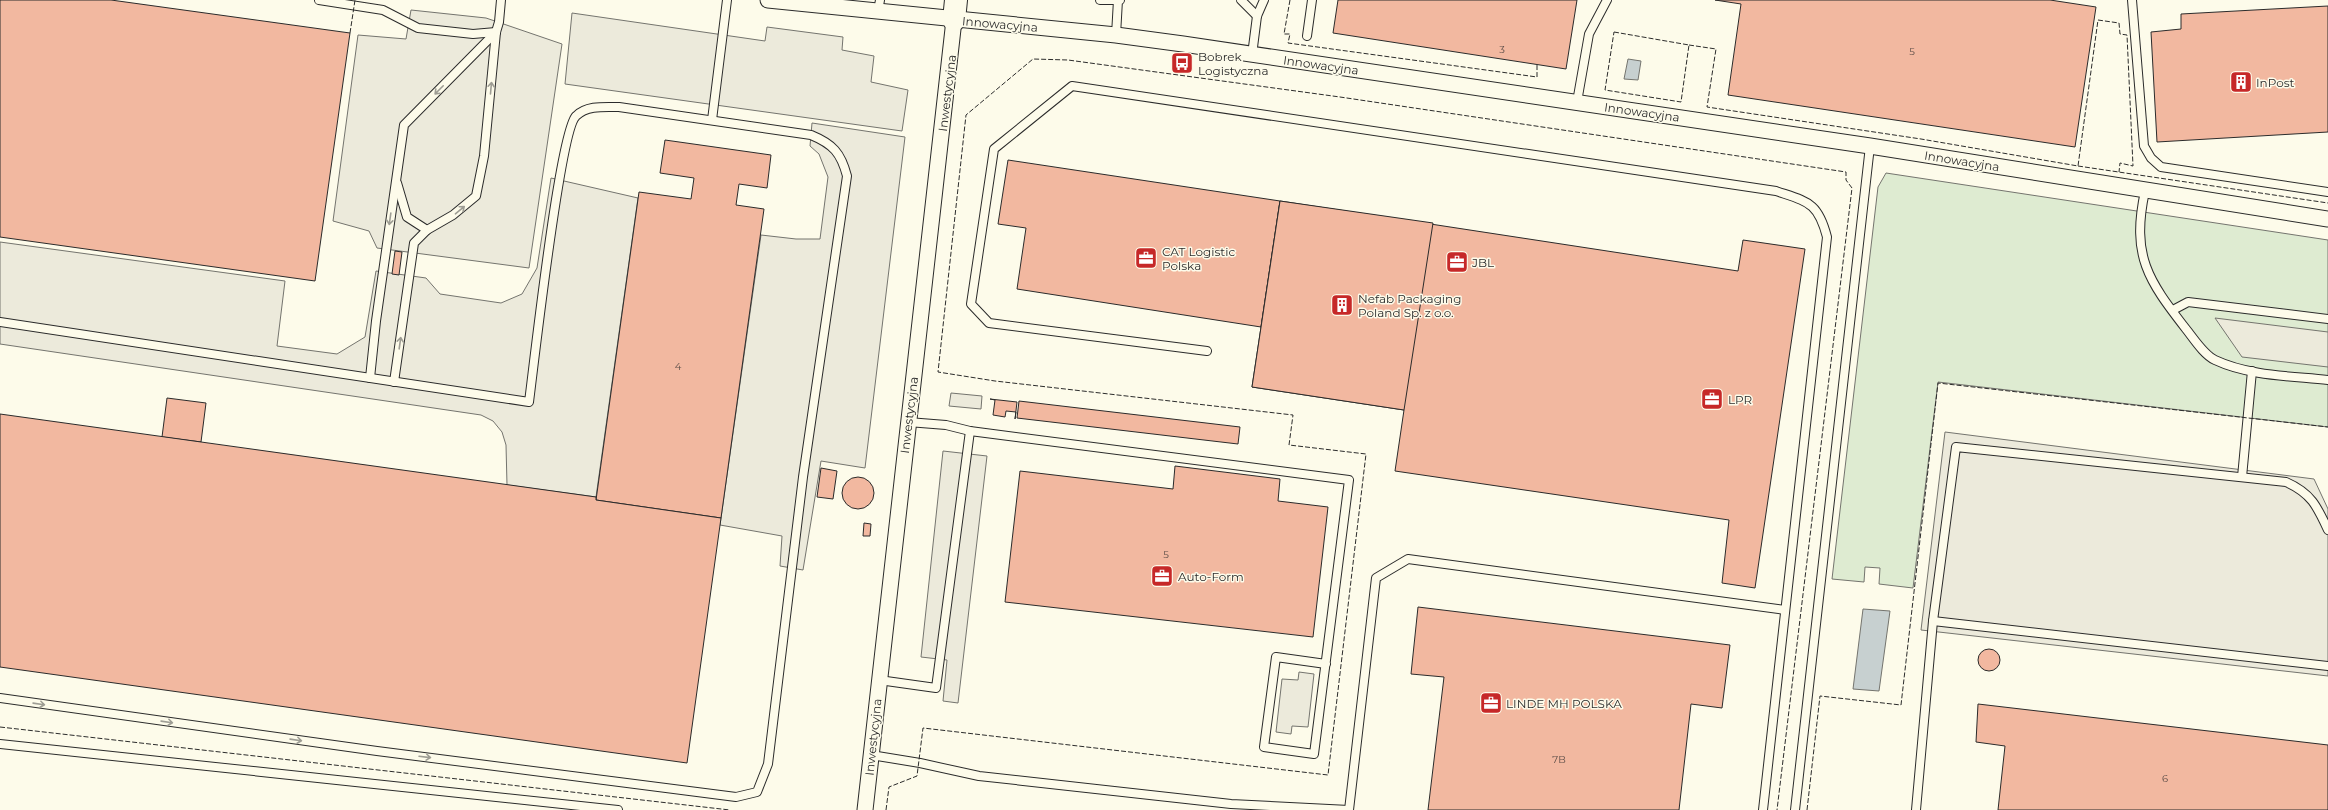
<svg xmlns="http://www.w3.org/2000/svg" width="2328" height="810" font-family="Montserrat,sans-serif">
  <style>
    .green { fill: #deebd1; stroke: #74746e }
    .parking { fill: #eceadb; stroke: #74746e }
    .water { fill: #c7d0d0; stroke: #74746e }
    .building { fill: #f2b8a0; stroke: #2b2b2b }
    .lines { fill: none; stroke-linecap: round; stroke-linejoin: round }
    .lane-casing { stroke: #2b2b2b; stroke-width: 10 }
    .street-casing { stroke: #2b2b2b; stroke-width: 17 }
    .highway-casing { stroke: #2b2b2b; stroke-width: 24 }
    .lane { stroke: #fdfbea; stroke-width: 8 }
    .street { stroke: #fdfbea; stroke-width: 15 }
    .highway { stroke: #fdfbea; stroke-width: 22 }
    .fence { stroke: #2b2b2b; stroke-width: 1; stroke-dasharray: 5 2; stroke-linecap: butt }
    .oneway { stroke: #9e9d94 }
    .labels { text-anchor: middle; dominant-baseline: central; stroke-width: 3; stroke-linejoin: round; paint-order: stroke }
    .number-label { font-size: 10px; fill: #5d4e48 }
    .street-label { font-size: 12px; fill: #2b2b2b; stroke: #fdfbea }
    .poi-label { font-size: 12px; fill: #2b2b2b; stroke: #fdfbea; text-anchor: start }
  </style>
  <rect width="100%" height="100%" fill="#fdfbea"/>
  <polygon class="green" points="1886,173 2328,240 2328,427 1938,382 1913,588 1879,584 1880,568 1865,567 1864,582 1832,579 1878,187"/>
  <g class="parking">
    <polygon points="411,10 486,18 562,44 529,268 377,248 369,231 333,221 358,35 406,39"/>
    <polygon points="572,13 765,41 767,27 843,37 842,50 874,56 871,82 908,90 902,131 565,84"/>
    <polygon points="812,123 905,137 865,468 821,461 803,570 780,566 782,536 720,525 761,235 796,239 820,239 828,177 819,154 810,146"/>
    <polygon points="551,178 638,198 596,497 507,485 506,445 502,432 493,421 481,415 0,344 0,242 285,281 277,346 337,354 365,337 376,271 426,278 440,294 501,303 522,294 537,268"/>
    <polygon points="2215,318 2328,332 2328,367 2242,357"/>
    <polygon points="951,393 982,396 981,409 949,406"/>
    <polygon points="1945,432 2314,479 2328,509 2328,676 1921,630"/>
    <polygon points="943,451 987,456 958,703 943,701 947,660 921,657"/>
    <polygon points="1299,672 1314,674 1308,727 1292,726 1291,734 1276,732 1282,679 1298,680"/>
  </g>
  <g class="water">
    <polygon points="1628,59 1641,61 1638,80 1624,79"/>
    <polygon points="1863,609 1890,611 1879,691 1853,689"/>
  </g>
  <g class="building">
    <polygon points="0,0 111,0 350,33 315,281 0,237"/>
    <polygon points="1338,0 1577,0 1566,69 1333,33"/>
    <polygon points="1715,0 2050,0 2096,7 2075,147 1728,95 1741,4"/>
    <polygon points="2328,6 2328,132 2157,142 2151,32 2181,29 2181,14"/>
    <polygon points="665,140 771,155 767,188 739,184 736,205 764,209 721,518 596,500 639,192 691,199 694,178 660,173"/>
    <polygon points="1008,160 1280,201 1261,327 1017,289 1026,228 998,224"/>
    <polygon points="1280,201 1738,271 1743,240 1805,249 1755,588 1722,583 1729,520 1395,471 1404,410 1252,387"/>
    <polygon points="1280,201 1433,223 1404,410 1252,387"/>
    <polygon points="395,251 402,252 399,275 392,274"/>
    <polygon points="167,398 206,403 201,442 162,437"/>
    <polygon points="990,399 1017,402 1015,419 1016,412 1006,411 1005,417 993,415 995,400"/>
    <polygon points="1019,401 1240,427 1238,444 1017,418"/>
    <polygon points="0,414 596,497 596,500 721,518 687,763 0,667"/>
    <polygon points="1175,466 1280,479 1278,501 1328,507 1313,637 1005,602 1020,471 1173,489"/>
    <polygon points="821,468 837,471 833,499 817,497"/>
    <circle cx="858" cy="493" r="16"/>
    <polygon points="864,523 871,524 870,536 863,536"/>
    <polygon points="1418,607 1730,645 1722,708 1691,704 1679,810 1428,810 1444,677 1411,674"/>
    <circle cx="1989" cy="660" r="11"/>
    <polygon points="1978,704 2328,745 2328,810 1998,810 2005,746 1976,742"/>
  </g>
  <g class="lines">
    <g class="lane-casing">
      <g id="lane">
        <polyline points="319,0 383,10 418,28 473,34 496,32"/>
        <polyline points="1100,0 1120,0"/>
        <polyline points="1241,0 1257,16"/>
        <polyline points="2132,0 2144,146 2151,158 2161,167 2328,192"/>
        <polyline points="878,11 880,0"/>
        <polyline points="1116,35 1118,0"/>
        <polyline points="1307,36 1312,0"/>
        <polyline points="1252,55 1257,16 1264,0"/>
        <polyline points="1577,102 1589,34 1607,0"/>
        <polyline points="712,120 727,0"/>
        <polyline points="397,183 407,217 427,230"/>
        <path d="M2145,191C2131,256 2148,280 2186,329C2194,339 2204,355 2215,360C2249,376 2291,376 2328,380"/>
        <polyline points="2173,310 2188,302 2328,319"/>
        <path d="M0,322L529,402C534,364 560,131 576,116C587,105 605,107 619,107L811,135C833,144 841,153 847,176L803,477L768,764L757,792L736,797L377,751L0,698"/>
        <path d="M1207,351L989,323L971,304L994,149L1072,86L1776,191C1808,202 1818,202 1827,237L1763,810"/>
        <polyline points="370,378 376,321 404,125 496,32"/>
        <polyline points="394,382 414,243 427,230 453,215 476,196 484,156 496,32 499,22 501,0"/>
        <polyline points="908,422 946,425 970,431 1349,480 1314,754 1264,747 1276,657 1326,664"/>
        <polyline points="2242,477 2252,371"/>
        <polyline points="1933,621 2328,666"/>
        <polyline points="879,680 936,688 970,431"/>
        <polyline points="0,744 618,810"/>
        <polyline points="871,755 920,763 979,776 1231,804 1349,810"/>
        <polyline points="1349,810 1376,578 1408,559 1785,610"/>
        <polyline points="1795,810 1870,146"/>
        <path d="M1916,810L1933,621L1956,447L2286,482C2311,493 2317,506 2328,530"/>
      </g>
    </g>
    <g class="street-casing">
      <g id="street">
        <polyline points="768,0 1116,35 1183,44 1870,146 2328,219"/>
        <polyline points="865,810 954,20"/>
      </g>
    </g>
    <g class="highway-casing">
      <polyline id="highway" points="954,20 956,0"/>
    </g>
    <use href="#lane" class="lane"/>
    <use href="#street" class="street"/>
    <use href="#highway" class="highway"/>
    <g class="fence">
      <polyline points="1290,0 1284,34 1290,34 1288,43 1537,77 1537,65"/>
      <polygon points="1614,32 1689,45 1681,102 1605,90"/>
      <polyline points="350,33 355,0"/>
      <polyline points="1689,45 1716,49 1707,107 1921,139 2078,166 2098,20 2119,23 2120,34 2127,35 2133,166 2120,163 2119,172"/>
      <polyline points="2078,166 2328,203"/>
      <polyline points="0,727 730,810"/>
      <polyline points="886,810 889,787 917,776 923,728 1328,775 1366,454 1289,445 1293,415 995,381 938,372 966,115 1033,59 1068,60 1340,97 1846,172 1846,180 1852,188 1777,810"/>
      <polyline points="1807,810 1820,696 1901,705 1938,383 2328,427"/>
    </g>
  </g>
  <defs><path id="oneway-shaft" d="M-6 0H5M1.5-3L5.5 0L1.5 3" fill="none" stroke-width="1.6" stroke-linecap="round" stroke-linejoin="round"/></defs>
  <g class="oneway">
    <use href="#oneway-shaft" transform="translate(491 88) rotate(-85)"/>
    <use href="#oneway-shaft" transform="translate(439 90) rotate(135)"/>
    <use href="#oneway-shaft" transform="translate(460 210) rotate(-40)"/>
    <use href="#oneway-shaft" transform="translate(390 219) rotate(98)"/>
    <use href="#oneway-shaft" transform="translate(400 343) rotate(-82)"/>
    <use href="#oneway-shaft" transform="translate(39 704) rotate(8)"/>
    <use href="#oneway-shaft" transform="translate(167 722) rotate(8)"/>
    <use href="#oneway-shaft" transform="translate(296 740) rotate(8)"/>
    <use href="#oneway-shaft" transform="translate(425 757) rotate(7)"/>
  </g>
  <defs>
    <g id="bus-square" transform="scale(1.15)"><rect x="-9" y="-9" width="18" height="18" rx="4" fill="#c62828" stroke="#fdfbea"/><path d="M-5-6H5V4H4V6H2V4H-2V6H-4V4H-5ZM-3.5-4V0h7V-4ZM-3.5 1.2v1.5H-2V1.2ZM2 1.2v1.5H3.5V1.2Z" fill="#fff"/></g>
    <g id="building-square" transform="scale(1.15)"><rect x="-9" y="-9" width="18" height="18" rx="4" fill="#c62828" stroke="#fdfbea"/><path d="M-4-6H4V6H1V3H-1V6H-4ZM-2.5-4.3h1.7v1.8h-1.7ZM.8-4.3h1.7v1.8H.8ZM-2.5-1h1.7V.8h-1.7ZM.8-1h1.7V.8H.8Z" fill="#fff"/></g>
    <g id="office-square" transform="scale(1.15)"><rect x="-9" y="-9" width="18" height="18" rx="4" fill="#c62828" stroke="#fdfbea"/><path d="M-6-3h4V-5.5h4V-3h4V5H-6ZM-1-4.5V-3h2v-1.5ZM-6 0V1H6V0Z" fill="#fff"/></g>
  </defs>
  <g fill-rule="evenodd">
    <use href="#bus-square" x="1182" y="63"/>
    <use href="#building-square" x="2241" y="82"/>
    <use href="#office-square" x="1146" y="258"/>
    <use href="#office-square" x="1457" y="262"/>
    <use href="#building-square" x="1342" y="305"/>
    <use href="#office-square" x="1712" y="399"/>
    <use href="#office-square" x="1162" y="576"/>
    <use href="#office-square" x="1491" y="703"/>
  </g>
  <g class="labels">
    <g class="number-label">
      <text x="1502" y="49">3</text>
      <text x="1912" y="51">5</text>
      <text x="678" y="366">4</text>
      <text x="1166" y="554">5</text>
      <text x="1559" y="759">7B</text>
      <text x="2165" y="778">6</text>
    </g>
    <g class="street-label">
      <text transform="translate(1000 24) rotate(5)">Innowacyjna</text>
      <text transform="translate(1321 65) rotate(8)">Innowacyjna</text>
      <text transform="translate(947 93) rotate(-83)">Inwestycyjna</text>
      <text transform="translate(1642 112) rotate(8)">Innowacyjna</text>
      <text transform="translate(1962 161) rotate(9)">Innowacyjna</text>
      <text transform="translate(909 415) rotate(-83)">Inwestycyjna</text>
      <text transform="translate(873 737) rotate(-84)">Inwestycyjna</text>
    </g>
    <g class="poi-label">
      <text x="1198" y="56">Bobrek<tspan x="1198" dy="14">Logistyczna</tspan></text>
      <text x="2256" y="82">InPost</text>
      <text x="1162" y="251">CAT Logistic<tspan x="1162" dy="14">Polska</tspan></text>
      <text x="1472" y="262">JBL</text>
      <text x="1358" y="298">Nefab Packaging<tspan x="1358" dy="14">Poland Sp. z o.o.</tspan></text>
      <text x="1728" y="399">LPR</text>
      <text x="1178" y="576">Auto-Form</text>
      <text x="1506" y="703">LINDE MH POLSKA</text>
    </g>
  </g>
</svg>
